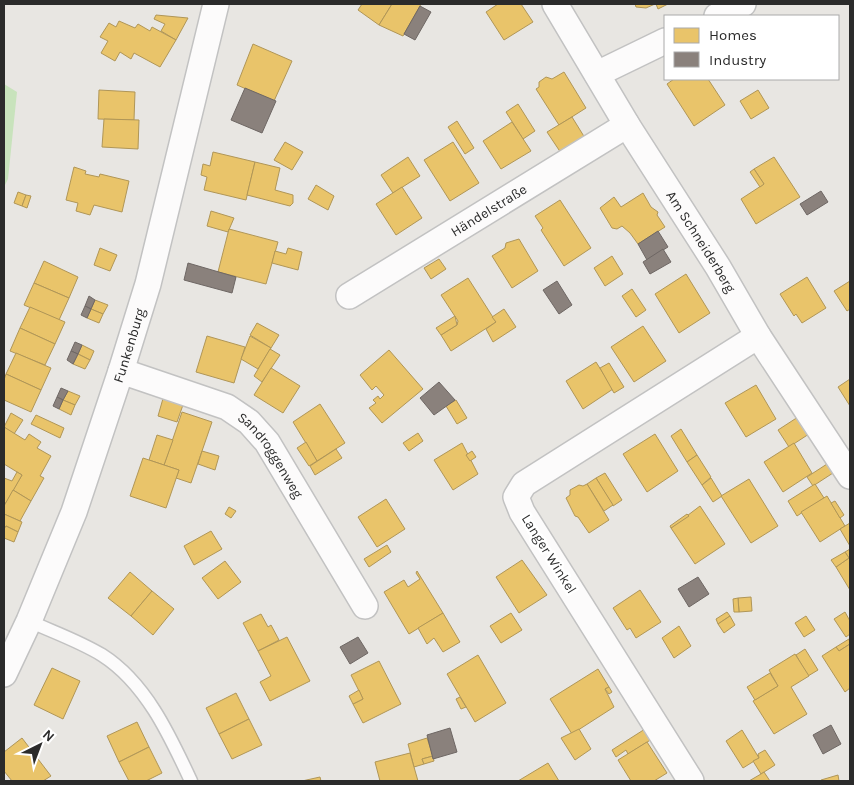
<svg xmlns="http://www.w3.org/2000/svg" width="854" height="785" font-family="Karla,sans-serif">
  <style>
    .green { fill: #c8e3bc }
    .homes { fill: #e9c46a; stroke: #b09657 }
    .industry { fill: #8a817c; stroke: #6e6764 }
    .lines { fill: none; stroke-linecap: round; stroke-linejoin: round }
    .service-casing { stroke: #c2c2c2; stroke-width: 15 }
    .minor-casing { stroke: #c2c2c2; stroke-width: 28 }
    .service { stroke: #fcfbfb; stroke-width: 12 }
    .minor { stroke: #fcfbfb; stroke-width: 25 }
    .labels { text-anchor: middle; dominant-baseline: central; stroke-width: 5; stroke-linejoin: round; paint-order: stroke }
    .street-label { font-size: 14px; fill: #2b2b2b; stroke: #fff }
  </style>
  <rect width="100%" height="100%" fill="#e8e6e2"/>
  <polygon class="green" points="4,84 17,92 8,179 4,187"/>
  <g class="homes">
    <polygon points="362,4 392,4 379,25 358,10"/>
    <polygon points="392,4 421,4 403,36 379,25"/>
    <polygon points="498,4 521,4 533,22 504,40 486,12"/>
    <polygon points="635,4 655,4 646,8 636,7"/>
    <polygon points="656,4 668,4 658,9"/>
    <polygon points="156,15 188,18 176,40 161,31 165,24 154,19"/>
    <polygon points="119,21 135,28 138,24 150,31 152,27 176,40 160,67 134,53 131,59 120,52 115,61 101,53 108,41 100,37 109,23 116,27"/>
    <polygon points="253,44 292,61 274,101 237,85"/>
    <polygon points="564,72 586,108 559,125 536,89 539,87 539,82 546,77 552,79"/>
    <polygon points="674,79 708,79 725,105 694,126 667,84"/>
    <polygon points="99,90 135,92 134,120 98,119"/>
    <polygon points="758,90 769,108 751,119 740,101"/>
    <polygon points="518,104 535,131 523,139 506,112"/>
    <polygon points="572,117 585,138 561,153 547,132"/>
    <polygon points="104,119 139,120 138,149 102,147"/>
    <polygon points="457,121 474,148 465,154 448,127"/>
    <polygon points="512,122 531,151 501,169 483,141"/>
    <polygon points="285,142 303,152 292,170 274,160"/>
    <polygon points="453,142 479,183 450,201 424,160"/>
    <polygon points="213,152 255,162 246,200 204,190 207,177 201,175 203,164 210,166"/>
    <polygon points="408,157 420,176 393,193 381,175"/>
    <polygon points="774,157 800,197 756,224 741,199 764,184 754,169"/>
    <polygon points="255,162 280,168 275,190 293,195 293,203 290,206 247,195"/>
    <polygon points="74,167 86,171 85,174 99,177 100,174 129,181 122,212 94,205 90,215 76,211 78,203 66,200"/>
    <polygon points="754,169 764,184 760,187 750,172"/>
    <polygon points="316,185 334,196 328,210 308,199"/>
    <polygon points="402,187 422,218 396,235 376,204"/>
    <polygon points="18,192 26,195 22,206 14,203"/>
    <polygon points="643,193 651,207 658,212 657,215 665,227 638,244 630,233 622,226 617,229 612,228 600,208 614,197 621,207"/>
    <polygon points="26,195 31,196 27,208 22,206"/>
    <polygon points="560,200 591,248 564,266 541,230 543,228 535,216"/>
    <polygon points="211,211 234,218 228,232 207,226"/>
    <polygon points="229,229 278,242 266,284 218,272"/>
    <polygon points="519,239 538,271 512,288 492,256 505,248 506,243"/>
    <polygon points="100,248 117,255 110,271 94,265"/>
    <polygon points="288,248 302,252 298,270 272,263 275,251 286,254"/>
    <polygon points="612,256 623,274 605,286 594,268"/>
    <polygon points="439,259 446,269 431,279 424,268"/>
    <polygon points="44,261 78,277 69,298 34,283"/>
    <polygon points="686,274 710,313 679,333 655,294"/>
    <polygon points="807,277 826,308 802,323 796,314 794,316 780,294"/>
    <polygon points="468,278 496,322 451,351 441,335 457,325 458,321 441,295"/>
    <polygon points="850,281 850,309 847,311 834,291"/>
    <polygon points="34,283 69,298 59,320 24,305"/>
    <polygon points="632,289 646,310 636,317 622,296"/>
    <polygon points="95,300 108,305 103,314 91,309"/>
    <polygon points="30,307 65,322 55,344 20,328"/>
    <polygon points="91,309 103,314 99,323 87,318"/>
    <polygon points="504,309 516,327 493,342 486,329 496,322 492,317"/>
    <polygon points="455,316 457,325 441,335 436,328"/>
    <polygon points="257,323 279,335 271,348 250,335"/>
    <polygon points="643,326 666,361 634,382 611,347"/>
    <polygon points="20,328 55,344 45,365 10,351"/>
    <polygon points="207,336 245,347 234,383 196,372"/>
    <polygon points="250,336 271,348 258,369 241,359"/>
    <polygon points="82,345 94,351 90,360 78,354"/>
    <polygon points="270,349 280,355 262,382 254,376"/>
    <polygon points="389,350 423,389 382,423 369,408 376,403 373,400 378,396 380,399 384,395 376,386 372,390 360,375"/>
    <polygon points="16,353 51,368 41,390 6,374"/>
    <polygon points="78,354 90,360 85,369 73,364"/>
    <polygon points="596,362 613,389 583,409 566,381"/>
    <polygon points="609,363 624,387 614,393 600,368"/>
    <polygon points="271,368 300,386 283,413 254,395"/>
    <polygon points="6,374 41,390 31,412 4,400 4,380"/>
    <polygon points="850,379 850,406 838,387"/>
    <polygon points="756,385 776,419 746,437 725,403"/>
    <polygon points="68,391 80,396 75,405 63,400"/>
    <polygon points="164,395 184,402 177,422 158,416"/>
    <polygon points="63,400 75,405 71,415 59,409"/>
    <polygon points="456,400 467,418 457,424 446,406"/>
    <polygon points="320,404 345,443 317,461 293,422"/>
    <polygon points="182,412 212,422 191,483 176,478 179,470 164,465"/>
    <polygon points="11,413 23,420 14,434 4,427"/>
    <polygon points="36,415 64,428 60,438 31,424"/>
    <polygon points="798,417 809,434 789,447 778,430"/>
    <polygon points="4,427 25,440 29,434 41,442 37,448 51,456 40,476 44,478 31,501 13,490 22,475 4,464"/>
    <polygon points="681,429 697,455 687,462 671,436"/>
    <polygon points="418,433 423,441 409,451 403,443"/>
    <polygon points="655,434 678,471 647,492 623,454"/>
    <polygon points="157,435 173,440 164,465 149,460"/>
    <polygon points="306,442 317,461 309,466 297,448"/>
    <polygon points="462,443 478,474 453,490 434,460"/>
    <polygon points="794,443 812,473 783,492 764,462"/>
    <polygon points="336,449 342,458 315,475 310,466"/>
    <polygon points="202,451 219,456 215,470 198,464"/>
    <polygon points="472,451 476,457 470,461 466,455"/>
    <polygon points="697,455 711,477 702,485 687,462"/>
    <polygon points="143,458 179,470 166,508 130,496"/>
    <polygon points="827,464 833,473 813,486 807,477"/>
    <polygon points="17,472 22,475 6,503 4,502 4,478 12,481"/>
    <polygon points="605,473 622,500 613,506 596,478"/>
    <polygon points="596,478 613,505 604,511 587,484"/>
    <polygon points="711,478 722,496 713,502 702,485"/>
    <polygon points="749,479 778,526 751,543 721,496"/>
    <polygon points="587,484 609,520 589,533 578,517 575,516 566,498 570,495 570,490 579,485 583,486"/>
    <polygon points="815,484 824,498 797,516 788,501"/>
    <polygon points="13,490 31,501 20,521 4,514 4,506"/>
    <polygon points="827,496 845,526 820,542 801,512"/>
    <polygon points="386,499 405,529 377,547 358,517"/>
    <polygon points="835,501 844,515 840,518 831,503"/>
    <polygon points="700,506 725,544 695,564 671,528"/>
    <polygon points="229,507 236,511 231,518 225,514"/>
    <polygon points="4,514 22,522 18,532 6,526 4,529"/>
    <polygon points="687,514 689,516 671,528 670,526"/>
    <polygon points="850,523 850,546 840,529"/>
    <polygon points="6,526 18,532 14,542 4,538 4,529"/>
    <polygon points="211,531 222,549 194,565 184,546"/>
    <polygon points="387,545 391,552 369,567 364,559"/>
    <polygon points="850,549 850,590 836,567 849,558 845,552"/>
    <polygon points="845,552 849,558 836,567 831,560"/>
    <polygon points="522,560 547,595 519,613 496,577"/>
    <polygon points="225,561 241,582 218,599 202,578"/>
    <polygon points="417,571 443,613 409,634 384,592 404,580 408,587 420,579 416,573"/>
    <polygon points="130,572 152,591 131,616 108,598"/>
    <polygon points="640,590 661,622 636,638 630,628 627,630 613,608"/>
    <polygon points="152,591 174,609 153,635 131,616"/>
    <polygon points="751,597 752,611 739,612 738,598"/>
    <polygon points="738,598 739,612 734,612 733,599"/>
    <polygon points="727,612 730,616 718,624 716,619"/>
    <polygon points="845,612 850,621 850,634 846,637 834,619"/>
    <polygon points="443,613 460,642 443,652 434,638 427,644 418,628"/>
    <polygon points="511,613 522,630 501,643 490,626"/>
    <polygon points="261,614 268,627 271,625 279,640 258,651 243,623"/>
    <polygon points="730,616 735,625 724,633 718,624"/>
    <polygon points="806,616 815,630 804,637 795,623"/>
    <polygon points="679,626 691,646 674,658 662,638"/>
    <polygon points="287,637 310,681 270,701 260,682 271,676 258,651"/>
    <polygon points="849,639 850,644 839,651 836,647"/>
    <polygon points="850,644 850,688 845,692 822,656 836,647 839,651"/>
    <polygon points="805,649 818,670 808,676 796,655"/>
    <polygon points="795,654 809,676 791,687 807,714 774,734 753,701 778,686 769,670"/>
    <polygon points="478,655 506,703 475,722 447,674"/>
    <polygon points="379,661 401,704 363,723 353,704 363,699 351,675"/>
    <polygon points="52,668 80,681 63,719 34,705"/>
    <polygon points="598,669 609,687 605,689 614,707 572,734 550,699"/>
    <polygon points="770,673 778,686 755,700 747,687"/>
    <polygon points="609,687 612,692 609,694 605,689"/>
    <polygon points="359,690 363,699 353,704 349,696"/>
    <polygon points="236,693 249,719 219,734 206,708"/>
    <polygon points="460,697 466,707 461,709 456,699"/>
    <polygon points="249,719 262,745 232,759 219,734"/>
    <polygon points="137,722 149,747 119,762 107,736"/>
    <polygon points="579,729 591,749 575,760 561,738"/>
    <polygon points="645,729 652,739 628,754 626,750 616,757 612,750"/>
    <polygon points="742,730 759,758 743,768 726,741"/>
    <polygon points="22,738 51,776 43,781 12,781 4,771 4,752"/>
    <polygon points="427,738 433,756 422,759 424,764 414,767 408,744"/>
    <polygon points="647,742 667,773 654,781 631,781 618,760"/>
    <polygon points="149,747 162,773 146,781 129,781 119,762"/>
    <polygon points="765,750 775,765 761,774 753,761 759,758 758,754"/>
    <polygon points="410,753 418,781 380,781 375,762"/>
    <polygon points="433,756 434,761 424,764 422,759"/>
    <polygon points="548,763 559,781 518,781"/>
    <polygon points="764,772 770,781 749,781 761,774"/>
    <polygon points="838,775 839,781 821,781 821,780"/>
    <polygon points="320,777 321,781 302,781"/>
  </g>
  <g class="industry">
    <polygon points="420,6 431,12 415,40 404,34"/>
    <polygon points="245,88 276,101 262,133 231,120"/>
    <polygon points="821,191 828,202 807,215 800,204"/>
    <polygon points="658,231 668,247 647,260 638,244"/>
    <polygon points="663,249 671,262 650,274 643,262"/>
    <polygon points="188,263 236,277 232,293 184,280"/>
    <polygon points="557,281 572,305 559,314 543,290"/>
    <polygon points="89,296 95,300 91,309 85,306"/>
    <polygon points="85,306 91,309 87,318 81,315"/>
    <polygon points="75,342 82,345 78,354 71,351"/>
    <polygon points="71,351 78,354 73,364 67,360"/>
    <polygon points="439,382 455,400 434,415 420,398"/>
    <polygon points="61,388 68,391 63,400 57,397"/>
    <polygon points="57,397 63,400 59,409 53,406"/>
    <polygon points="698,577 709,594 689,607 678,589"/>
    <polygon points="358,637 368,653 350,664 340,647"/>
    <polygon points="831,725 841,744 823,754 813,735"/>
    <polygon points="450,728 457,752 433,759 427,735"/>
  </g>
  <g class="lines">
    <g class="service-casing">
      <path id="service" d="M29,621C53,632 79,641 102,655C146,683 170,736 191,781"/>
    </g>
    <g class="minor-casing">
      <g id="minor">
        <path id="s1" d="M555,4L627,125L718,267L758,336L850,476"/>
        <polyline points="717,16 743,4"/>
        <polyline points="597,74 665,41"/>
        <path id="s2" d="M349,296L627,125"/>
        <path id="s3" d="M121,371L227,407L249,422L267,442L365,606"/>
        <path id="s4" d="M4,674L29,621L74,512L121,371L148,284L216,4"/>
        <polyline points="691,781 522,512 516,497 524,484 758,336"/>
      </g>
    </g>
    <use href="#service" class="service"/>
    <use href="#minor" class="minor"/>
  </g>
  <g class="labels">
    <g class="street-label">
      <text stroke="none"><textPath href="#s2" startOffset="164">Händelstraße</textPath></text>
      <text stroke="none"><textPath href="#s1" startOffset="279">Am Schneiderberg</textPath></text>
      <text stroke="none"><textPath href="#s4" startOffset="352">Funkenburg</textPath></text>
      <text stroke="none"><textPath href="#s3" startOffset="178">Sandroggenweg</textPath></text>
      <text transform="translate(549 554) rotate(58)">Langer Winkel</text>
    </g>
  </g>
  <rect width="854" height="785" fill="none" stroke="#2b2b2b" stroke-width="10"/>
  <rect x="664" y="15" width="175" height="65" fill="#ffffff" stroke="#aaaaaa"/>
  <rect x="674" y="28" width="25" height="15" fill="#e9c46a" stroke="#aaaaaa"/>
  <text x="709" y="40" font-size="15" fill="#2b2b2b">Homes</text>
  <rect x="674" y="52" width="25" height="15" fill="#8a817c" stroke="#aaaaaa"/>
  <text x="709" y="65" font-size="15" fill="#2b2b2b">Industry</text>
  <g transform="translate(40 745) rotate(42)" stroke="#ffffff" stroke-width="4" paint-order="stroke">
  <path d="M0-4L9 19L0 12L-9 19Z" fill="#2b2b2b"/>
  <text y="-8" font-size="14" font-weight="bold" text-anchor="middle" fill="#2b2b2b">N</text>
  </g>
</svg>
